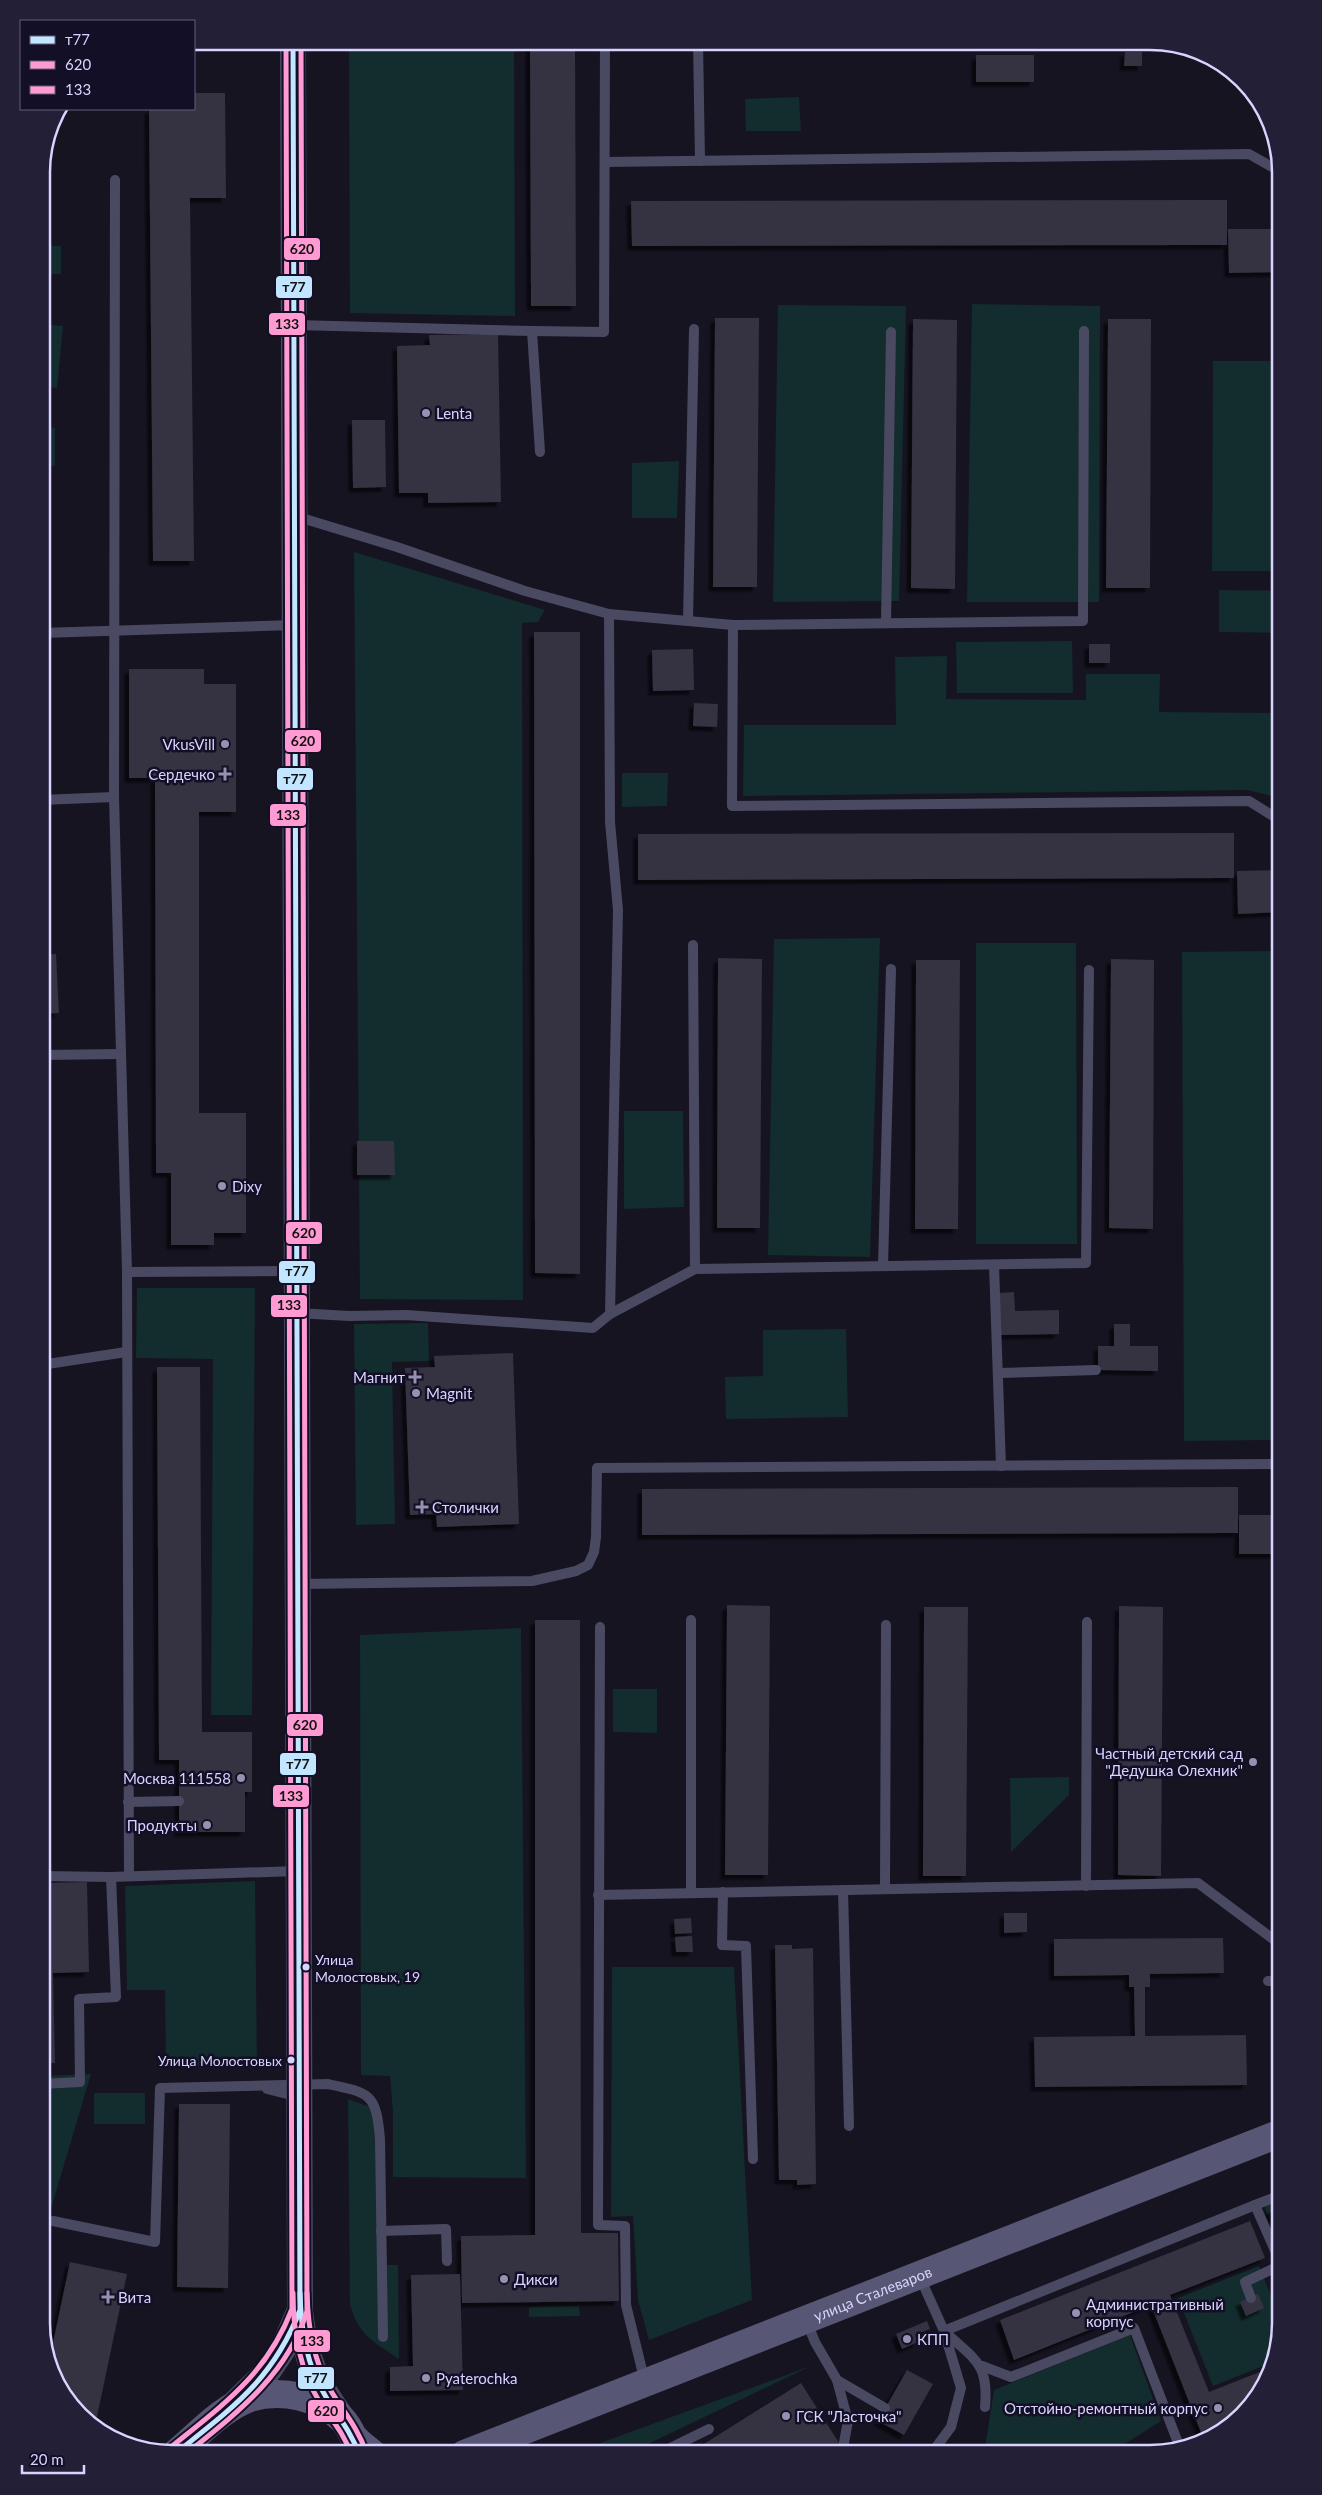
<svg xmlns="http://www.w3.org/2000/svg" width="1322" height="2495" font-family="Lato,sans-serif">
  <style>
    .green { fill: #132c2d }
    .building { fill: #343243; filter: url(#shadow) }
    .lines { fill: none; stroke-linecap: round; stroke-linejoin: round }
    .service { stroke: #4a4962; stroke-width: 10 }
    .tertiary { stroke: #4a4962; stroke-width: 26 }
    .secondary { stroke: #575674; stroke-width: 28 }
    .bus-1-casing { stroke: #130f26; stroke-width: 9 }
    .bus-2-casing { stroke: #130f26; stroke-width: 9 }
    .bus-3-casing { stroke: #130f26; stroke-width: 9 }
    .bus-1 { stroke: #c2e6ff; stroke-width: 5 }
    .bus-2 { stroke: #ff9ad2; stroke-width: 5 }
    .bus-3 { stroke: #ff9ad2; stroke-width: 5 }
    .poi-dot { fill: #9591b1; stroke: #130f26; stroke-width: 2 }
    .bus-dot { fill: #d9d4ff; stroke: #130f26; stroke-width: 2 }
    .labels { text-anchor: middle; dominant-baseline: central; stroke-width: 5; stroke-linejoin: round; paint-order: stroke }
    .bus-label { font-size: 14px; fill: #d9d4ff; stroke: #130f26; text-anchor: start }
    .poi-label { font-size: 15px; fill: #d9d4ff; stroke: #130f26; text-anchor: start }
    .street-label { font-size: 15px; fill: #d9d4ff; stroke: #130f26 }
    .rim { fill: none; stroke: #d9d4ff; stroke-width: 2.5 }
    .line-badge { stroke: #130f26; stroke-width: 2 }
    .pale-badge-label { font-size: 14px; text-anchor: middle; font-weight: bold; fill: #111 }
  </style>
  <defs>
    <filter id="shadow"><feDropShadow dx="-4.5" dy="4.5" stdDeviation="1" flood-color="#0009"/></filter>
  </defs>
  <rect width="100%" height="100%" fill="#161421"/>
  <g class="green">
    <polygon points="349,41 514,41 515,316 350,313"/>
    <polygon points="799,97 801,131 746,131 745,99"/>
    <rect x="42" y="246" width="19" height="28"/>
    <polygon points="972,304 1100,306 1099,602 967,602"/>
    <polygon points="778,305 906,306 899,601 773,602"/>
    <polygon points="41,324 63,326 57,388 41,386"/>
    <polygon points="1213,361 1281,361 1281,571 1212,571"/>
    <polygon points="41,426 55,428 55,466 41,464"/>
    <polygon points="679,461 677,518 632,518 632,463"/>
    <polygon points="354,552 545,610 538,622 522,623 523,1300 360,1299"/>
    <polygon points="1219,590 1281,591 1281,633 1219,632"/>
    <polygon points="1072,641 1073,693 957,693 956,642"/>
    <polygon points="947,656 946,699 1086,700 1086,674 1160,674 1159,712 1281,713 1281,798 1247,790 743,796 744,725 896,725 895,657"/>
    <polygon points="622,773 668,773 667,806 622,807"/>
    <polygon points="880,938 870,1257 768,1255 774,939"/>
    <polygon points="976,943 1076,943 1077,1244 976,1244"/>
    <polygon points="1281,951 1281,1440 1184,1441 1182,952"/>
    <polygon points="624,1111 683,1111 684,1207 624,1209"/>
    <polygon points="137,1288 255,1288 252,1715 211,1715 213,1359 136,1358"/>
    <polygon points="428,1323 429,1361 392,1362 395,1524 356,1525 354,1324"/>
    <polygon points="846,1329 848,1417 726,1419 725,1377 763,1376 763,1330"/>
    <polygon points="521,1628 526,2178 393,2177 393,2112 390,2076 361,2075 360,1635"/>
    <polygon points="613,1689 657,1689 657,1733 613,1732"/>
    <polygon points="1069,1777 1069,1795 1011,1852 1010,1778"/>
    <polygon points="255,1881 257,2068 166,2066 165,1990 127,1990 125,1886"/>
    <polygon points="612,1967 734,1967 752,2300 649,2340 638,2300 633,2216 611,2217"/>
    <polygon points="91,2074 50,2212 41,2210 41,2076"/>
    <rect x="94" y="2093" width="51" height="31"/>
    <path d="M348,2099L370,2107L376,2137L378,2265H398L399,2359C373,2341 360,2337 350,2305Z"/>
    <polygon points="1281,2198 1281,2220 1271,2223 1264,2205"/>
    <polygon points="1259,2266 1281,2321 1268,2364 1213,2386 1178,2298"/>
    <polygon points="579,2306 580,2316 529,2317 529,2307"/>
    <polygon points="1130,2335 1161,2421 1109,2454 984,2454 994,2390"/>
    <polygon points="811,2366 627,2454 570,2454"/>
  </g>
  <g class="building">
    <polygon points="530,41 575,41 576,306 531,306"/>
    <polygon points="1125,52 1142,52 1142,66 1124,66"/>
    <rect x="976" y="55" width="58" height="27"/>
    <polygon points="194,93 225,93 226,198 190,198 194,561 153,561 149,109 194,109"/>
    <polygon points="1227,200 1227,245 632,246 631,201"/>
    <polygon points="1228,229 1281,229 1281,272 1229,273"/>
    <polygon points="715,318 759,318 757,587 713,587"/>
    <polygon points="913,319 957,320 955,589 911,588"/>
    <polygon points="1108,319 1151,319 1150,588 1106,588"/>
    <polygon points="498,334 501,502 428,503 428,493 399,493 397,346 430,345 429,335"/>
    <polygon points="352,420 385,420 386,487 353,488"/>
    <polygon points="534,632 580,632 580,1274 535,1273"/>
    <rect x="1089" y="644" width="21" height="19"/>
    <polygon points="693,649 694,690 653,691 652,650"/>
    <polygon points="129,669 204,669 204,684 236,684 236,812 199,812 199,1113 246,1113 246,1233 214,1233 214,1245 171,1245 171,1173 156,1173 155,778 129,778"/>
    <polygon points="694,703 718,704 717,727 693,726"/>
    <polygon points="1234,833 1234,878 638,880 638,834"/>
    <polygon points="1281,870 1281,912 1238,914 1237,871"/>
    <polygon points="56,954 59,1013 41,1014 41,955"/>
    <polygon points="718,958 762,959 760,1228 717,1228"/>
    <polygon points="1111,959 1154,960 1153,1229 1109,1228"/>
    <polygon points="916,960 960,960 958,1229 915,1229"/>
    <polygon points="357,1141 394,1141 395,1175 357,1175"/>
    <polygon points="1014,1292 1015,1311 1059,1310 1059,1334 1000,1335 999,1293"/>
    <polygon points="1114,1324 1130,1324 1130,1346 1158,1346 1158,1371 1098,1370 1098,1346 1114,1346"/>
    <polygon points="513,1353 519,1524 437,1527 436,1514 410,1515 405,1368 435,1367 434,1356"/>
    <polygon points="157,1367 200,1367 202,1732 252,1732 252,1792 245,1792 245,1832 179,1832 179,1760 159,1760"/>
    <polygon points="1238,1487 1238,1533 642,1535 642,1489"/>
    <rect x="1239" y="1515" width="42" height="39"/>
    <polygon points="727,1605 770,1606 768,1875 725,1875"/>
    <polygon points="1119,1606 1163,1607 1161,1876 1118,1875"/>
    <polygon points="924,1607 968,1607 966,1876 923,1876"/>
    <polygon points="535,1620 580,1620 581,2233 618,2233 619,2301 462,2303 461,2236 535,2235"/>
    <polygon points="87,1882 89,1972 53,1973 55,2063 41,2063 41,1883"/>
    <polygon points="1004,1913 1027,1913 1027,1932 1004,1933"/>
    <polygon points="691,1918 692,1933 675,1934 674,1919"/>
    <polygon points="692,1936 693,1952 676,1952 675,1937"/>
    <polygon points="1223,1938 1224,1973 1150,1974 1150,1987 1145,1987 1145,2036 1246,2035 1247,2085 1035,2087 1034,2037 1135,2036 1134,1987 1129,1987 1129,1975 1054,1976 1054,1939"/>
    <polygon points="775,1945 792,1945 792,1949 813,1948 816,2184 797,2185 797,2180 779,2180"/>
    <polygon points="179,2104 230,2104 228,2288 177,2287"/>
    <polygon points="1281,2206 1281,2217 1273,2219 1270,2210"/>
    <polygon points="1250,2221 1265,2258 1170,2295 1209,2392 1267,2369 1259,2395 1204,2440 1151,2305 1014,2360 1000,2320"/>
    <polygon points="70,2262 127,2274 95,2426 51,2373 49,2362"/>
    <polygon points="460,2274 463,2390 390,2391 390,2367 413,2366 411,2275"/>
    <polygon points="1258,2294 1264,2308 1246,2316 1240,2302"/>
    <polygon points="927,2321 930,2329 915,2335 918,2342 902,2349 896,2334"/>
    <polygon points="907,2370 933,2384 904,2435 878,2421"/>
    <polygon points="801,2383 846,2454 688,2454"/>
  </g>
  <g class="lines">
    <g class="service">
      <polyline points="698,41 700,161"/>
      <polyline points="698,46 1069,42"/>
      <polyline points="605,162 1249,154 1281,172"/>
      <polyline points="115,180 114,797 127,1272 129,1876"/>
      <polyline points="295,325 532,331 540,452"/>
      <polyline points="532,331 604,332 605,41"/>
      <polyline points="295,516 397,547 525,591 609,614 733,625 732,806 1249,801 1281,821"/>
      <polyline points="688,621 694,329"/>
      <polyline points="886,623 891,332"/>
      <polyline points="733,625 1083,621 1084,331"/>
      <polyline points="41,633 294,625"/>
      <polyline points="41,800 114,797"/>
      <polyline points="41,1055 121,1054"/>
      <polyline points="41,1201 41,1127"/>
      <polyline points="994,1265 1001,1466"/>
      <polyline points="883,1266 891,969"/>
      <polyline points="695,1269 1086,1263 1089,970"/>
      <polyline points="127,1272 296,1271"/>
      <polyline points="297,1313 349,1316 406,1315 593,1328 610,1314 618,910 610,822 609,614"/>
      <polyline points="610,1314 695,1269 693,945"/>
      <polyline points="41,1365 126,1352"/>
      <polyline points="998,1373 1096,1370"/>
      <polyline points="298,1584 532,1581 576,1571 588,1565 594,1552 596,1537 597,1468 1281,1464"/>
      <polyline points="600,1627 598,2225 625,2226 626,2305 645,2382"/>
      <polyline points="128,1802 179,1801"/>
      <polyline points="41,1876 111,1877 298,1871"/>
      <polyline points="1086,1886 1087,1622"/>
      <polyline points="885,1889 886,1625"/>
      <polyline points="843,1890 849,2126"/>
      <polyline points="723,1892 722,1945 746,1946 753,2159"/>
      <polyline points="691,1893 691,1620"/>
      <polyline points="598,1895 1198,1883 1281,1945"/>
      <polyline points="1268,1981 1281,1981"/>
      <polyline points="41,2084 80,2082 79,1999 116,1997 111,1877"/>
      <polyline points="267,2089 299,2097"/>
      <polyline points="1255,2205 1281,2195"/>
      <path d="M53,2221L155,2242L160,2088L328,2084C371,2093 376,2094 380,2139L383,2337"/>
      <polyline points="381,2231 446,2229 447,2261"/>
      <polyline points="919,2275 944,2331 1255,2205 1281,2264"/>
      <polyline points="1251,2298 1245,2282 1281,2265"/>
      <polyline points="806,2320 815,2342 837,2380 885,2408"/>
      <path d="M945,2332C974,2359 989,2363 985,2407"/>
      <polyline points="982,2366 1011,2377 1134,2328 1180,2448"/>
      <polyline points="837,2380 848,2421 843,2448"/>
      <polyline points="658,2454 709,2429"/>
      <polyline points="931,2454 951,2427 961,2388 944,2331"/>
    </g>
    <g class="tertiary">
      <path d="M300,2311C305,2357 315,2382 343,2419"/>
      <polyline points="231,2407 269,2370 283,2349 300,2310 293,41"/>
    </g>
    <g class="secondary">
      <path d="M176,2453C198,2435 222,2408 250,2398C282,2388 319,2397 343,2420C347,2424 350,2430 353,2436C359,2443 366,2448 373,2454"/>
      <path id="s1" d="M464,2454L1281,2133"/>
    </g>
    <g class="bus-1-casing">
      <g id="bus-1">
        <path d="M300,2293C301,2329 306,2365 326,2397C338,2416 351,2432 359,2454"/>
        <path d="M176,2453C232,2408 273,2380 300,2310L293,41"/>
      </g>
    </g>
    <g class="bus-2-casing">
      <g id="bus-2">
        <path d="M293,2293C293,2331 299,2368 319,2401C330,2418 344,2433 351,2454"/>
        <path d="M187,2453C237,2413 288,2374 307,2311L301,41"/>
      </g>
    </g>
    <g class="bus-3-casing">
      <g id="bus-3">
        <path d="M307,2293C308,2327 313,2360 331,2391C343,2411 358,2428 366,2452"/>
        <path d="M171,2447C224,2404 267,2374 292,2309L286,41"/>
      </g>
    </g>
    <use href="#bus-1" class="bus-1"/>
    <use href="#bus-2" class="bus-2"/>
    <use href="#bus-3" class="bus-3"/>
  </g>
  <g class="poi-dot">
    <circle cx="426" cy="413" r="5"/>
    <circle cx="225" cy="744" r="5"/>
    <path d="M222.5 766.5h5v5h5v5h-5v5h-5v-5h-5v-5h5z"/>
    <circle cx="222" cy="1186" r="5"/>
    <path d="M412.5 1369.5h5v5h5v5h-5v5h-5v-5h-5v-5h5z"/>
    <circle cx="416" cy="1393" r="5"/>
    <path d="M419.5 1499.5h5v5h5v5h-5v5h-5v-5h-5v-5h5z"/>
    <circle cx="1253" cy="1762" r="5"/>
    <circle cx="241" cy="1778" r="5"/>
    <circle cx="207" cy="1825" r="5"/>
    <circle cx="504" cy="2279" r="5"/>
    <path d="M105.5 2289.5h5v5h5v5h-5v5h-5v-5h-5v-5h5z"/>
    <circle cx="1076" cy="2313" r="5"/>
    <circle cx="907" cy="2339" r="5"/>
    <circle cx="426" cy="2378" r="5"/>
    <circle cx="1218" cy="2408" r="5"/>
    <circle cx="786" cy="2416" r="5"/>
  </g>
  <g class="bus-dot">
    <circle cx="306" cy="1967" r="4.5"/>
    <circle cx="291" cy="2060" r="4.5"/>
  </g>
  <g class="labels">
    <g class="bus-label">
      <text x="315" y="1959">Улица<tspan x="315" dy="17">Молостовых, 19</tspan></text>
      <text x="282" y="2060" text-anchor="end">Улица Молостовых</text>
    </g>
    <g class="poi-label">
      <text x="436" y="413">Lenta</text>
      <text x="215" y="744" text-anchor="end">VkusVill</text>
      <text x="215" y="774" text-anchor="end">Сердечко</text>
      <text x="232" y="1186">Dixy</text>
      <text x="405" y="1377" text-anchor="end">Магнит</text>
      <text x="426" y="1393">Magnit</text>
      <text x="432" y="1507">Столички</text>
      <text x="1243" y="1753" text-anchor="end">Частный детский сад<tspan x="1243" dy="17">"Дедушка Олехник"</tspan></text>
      <text x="231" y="1778" text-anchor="end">Москва 111558</text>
      <text x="197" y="1825" text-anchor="end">Продукты</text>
      <text x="514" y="2279">Дикси</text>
      <text x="118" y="2297">Вита</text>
      <text x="1086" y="2304">Административный<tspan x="1086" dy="17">корпус</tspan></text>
      <text x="917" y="2339">КПП</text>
      <text x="436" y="2378">Pyaterochka</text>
      <text x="1208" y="2408" text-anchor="end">Отстойно-ремонтный корпус</text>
      <text x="796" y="2416">ГСК "Ласточка"</text>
    </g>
    <g class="street-label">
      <text stroke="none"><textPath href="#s1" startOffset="439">улица Сталеваров</textPath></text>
    </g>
  </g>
  <path d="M0 0H1322V2495H0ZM172 50H1150A122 122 0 0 1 1272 172V2323A122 122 0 0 1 1150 2445H172A122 122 0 0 1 50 2323V172A122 122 0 0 1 172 50Z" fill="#231f37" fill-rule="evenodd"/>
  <path class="rim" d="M172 50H1150A122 122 0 0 1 1272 172V2323A122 122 0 0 1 1150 2445H172A122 122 0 0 1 50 2323V172A122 122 0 0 1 172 50Z"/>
  <g class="line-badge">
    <rect x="283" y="237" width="38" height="24" rx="5" fill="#ff9ad2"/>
    <rect x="275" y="275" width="38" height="24" rx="5" fill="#c2e6ff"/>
    <rect x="268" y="312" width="38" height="24" rx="5" fill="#ff9ad2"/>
    <rect x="284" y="729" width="38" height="24" rx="5" fill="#ff9ad2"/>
    <rect x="276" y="767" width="38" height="24" rx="5" fill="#c2e6ff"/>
    <rect x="269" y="803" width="38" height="24" rx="5" fill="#ff9ad2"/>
    <rect x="285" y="1221" width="38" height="24" rx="5" fill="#ff9ad2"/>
    <rect x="278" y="1260" width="38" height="24" rx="5" fill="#c2e6ff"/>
    <rect x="270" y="1294" width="38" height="24" rx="5" fill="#ff9ad2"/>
    <rect x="286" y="1713" width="38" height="24" rx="5" fill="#ff9ad2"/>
    <rect x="279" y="1752" width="38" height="24" rx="5" fill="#c2e6ff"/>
    <rect x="272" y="1784" width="38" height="24" rx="5" fill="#ff9ad2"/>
    <rect x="293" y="2329" width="38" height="24" rx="5" fill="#ff9ad2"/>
    <rect x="297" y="2366" width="38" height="24" rx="5" fill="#c2e6ff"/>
    <rect x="307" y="2399" width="38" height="24" rx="5" fill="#ff9ad2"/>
  </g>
  <g class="pale-badge-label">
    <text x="302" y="254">620</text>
    <text x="294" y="292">т77</text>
    <text x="287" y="329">133</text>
    <text x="303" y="746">620</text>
    <text x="295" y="784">т77</text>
    <text x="288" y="820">133</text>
    <text x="304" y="1238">620</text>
    <text x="297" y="1276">т77</text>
    <text x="289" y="1310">133</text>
    <text x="305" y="1730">620</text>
    <text x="298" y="1769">т77</text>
    <text x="291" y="1801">133</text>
    <text x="312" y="2346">133</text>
    <text x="316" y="2383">т77</text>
    <text x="326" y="2416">620</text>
  </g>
  <rect x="20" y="20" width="175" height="90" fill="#130f26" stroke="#625e7d"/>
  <rect x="30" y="36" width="25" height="8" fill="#c2e6ff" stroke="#625e7d"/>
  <text x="65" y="45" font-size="15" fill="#d9d4ff">т77</text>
  <rect x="30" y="61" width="25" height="8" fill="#ff9ad2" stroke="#625e7d"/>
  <text x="65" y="70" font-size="15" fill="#d9d4ff">620</text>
  <rect x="30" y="86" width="25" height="8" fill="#ff9ad2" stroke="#625e7d"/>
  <text x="65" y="95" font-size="15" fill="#d9d4ff">133</text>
  <path d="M22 2465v8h62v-8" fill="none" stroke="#d9d4ff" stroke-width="2.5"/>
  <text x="30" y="2465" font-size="15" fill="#d9d4ff" stroke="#130f26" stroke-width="4" paint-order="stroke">20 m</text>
</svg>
